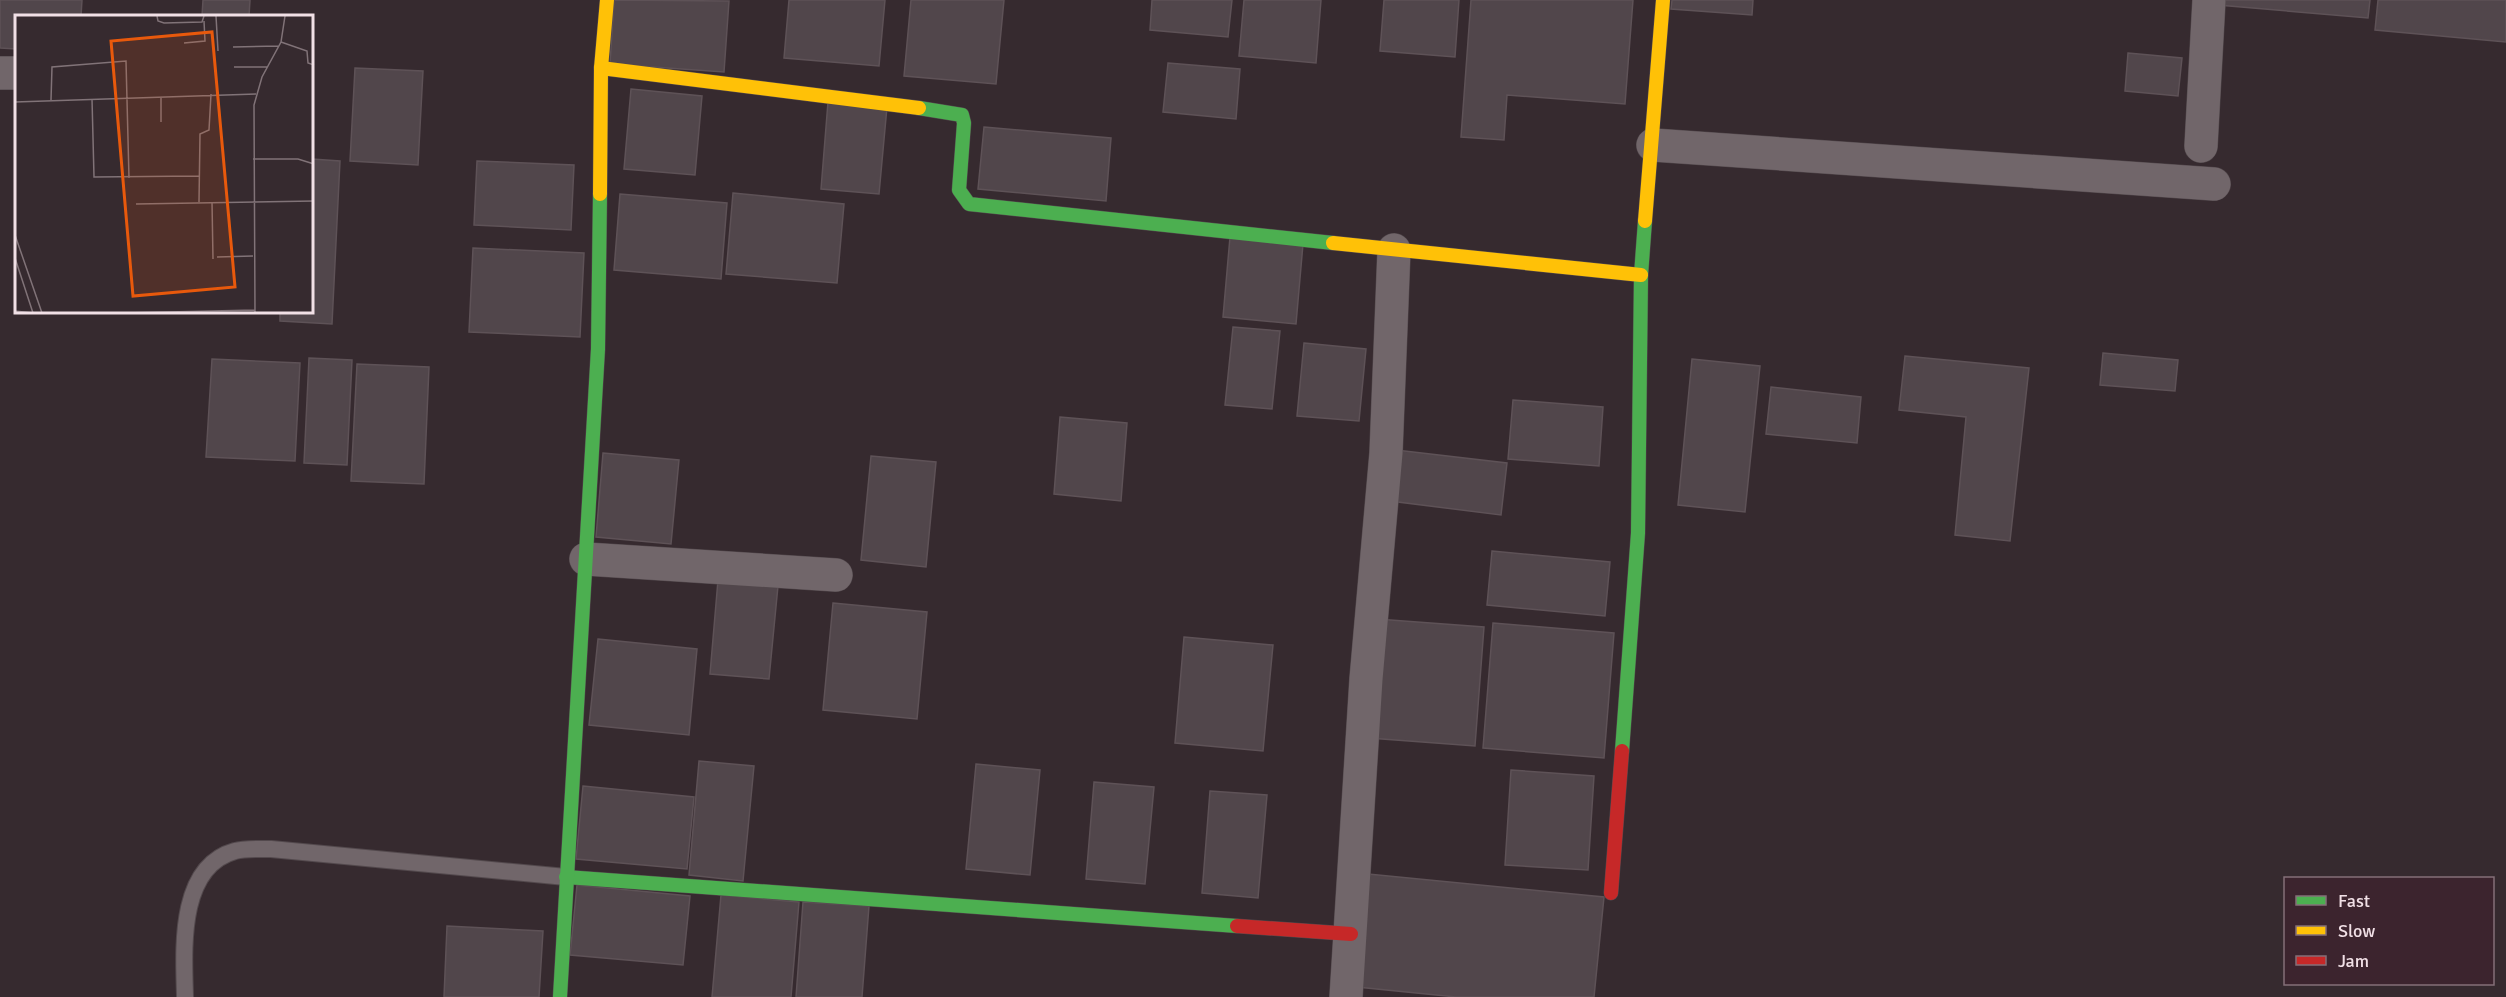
<svg xmlns="http://www.w3.org/2000/svg" width="2506" height="997" font-family="Signika,sans-serif">
  <style>
    .building { fill: #51464b; stroke: #5e5257; stroke-width: 1.5 }
    .lines { fill: none; stroke-linecap: round; stroke-linejoin: round }
    .lane-casing { stroke: #53494d; stroke-width: 18 }
    .street-casing { stroke: #53494d; stroke-width: 34 }
    .fast-casing { stroke: #53494d; stroke-width: 15 }
    .slow-casing { stroke: #53494d; stroke-width: 15 }
    .jam-casing { stroke: #53494d; stroke-width: 15 }
    .lane { stroke: #71666a; stroke-width: 16 }
    .street { stroke: #71666a; stroke-width: 33 }
    .fast { stroke: #4caf50; stroke-width: 14 }
    .slow { stroke: #ffc107; stroke-width: 14 }
    .jam { stroke: #c62828; stroke-width: 14 }
    .inset-road { fill: none; stroke: #817378; stroke-width: 1.5 }
    .view { fill: #e8590c; fill-opacity: 0.15; stroke: #e8590c; stroke-width: 3 }
    .inset-edge { fill: none; stroke: #f1e0e6; stroke-width: 3 }
  </style>
  <rect width="100%" height="100%" fill="#362a2f"/>
  <g class="building">
    <polygon points="0,0 82,0 81,16 16,16 16,49 0,48"/>
    <polygon points="203,0 250,0 249,16 202,16"/>
    <polygon points="614,0 729,1 724,72 610,64"/>
    <polygon points="789,0 885,0 879,66 784,58"/>
    <polygon points="911,0 1004,0 996,84 904,76"/>
    <polygon points="1152,0 1232,0 1228,37 1150,30"/>
    <polygon points="1244,0 1321,0 1316,63 1239,56"/>
    <polygon points="1384,0 1459,0 1455,57 1380,51"/>
    <polygon points="1471,0 1633,0 1625,104 1507,95 1504,140 1461,137"/>
    <polygon points="1672,0 1753,0 1752,15 1671,9"/>
    <polygon points="2219,0 2370,0 2368,18 2218,5"/>
    <polygon points="2378,0 2506,0 2506,42 2375,30"/>
    <polygon points="2128,53 2182,58 2178,96 2125,91"/>
    <polygon points="1168,63 1240,69 1236,119 1163,112"/>
    <polygon points="355,68 423,71 418,165 350,161"/>
    <polygon points="631,89 702,96 695,175 624,169"/>
    <polygon points="828,102 887,107 879,194 821,189"/>
    <polygon points="984,127 1111,138 1106,201 978,189"/>
    <polygon points="312,159 340,161 332,324 280,321 280,312 312,312"/>
    <polygon points="477,161 574,165 571,230 474,225"/>
    <polygon points="733,193 844,204 837,283 726,274"/>
    <polygon points="620,194 727,203 721,279 614,270"/>
    <polygon points="1230,237 1303,244 1296,324 1223,317"/>
    <polygon points="473,248 584,253 580,337 469,332"/>
    <polygon points="1233,327 1280,331 1272,409 1225,405"/>
    <polygon points="1304,343 1366,349 1359,421 1297,416"/>
    <polygon points="2103,353 2178,360 2175,391 2100,385"/>
    <polygon points="1905,356 2029,368 2010,541 1955,535 1966,417 1899,410"/>
    <polygon points="309,358 352,360 347,465 304,463"/>
    <polygon points="212,359 300,363 295,461 206,457"/>
    <polygon points="1692,359 1760,366 1745,512 1678,505"/>
    <polygon points="357,364 429,367 424,484 351,481"/>
    <polygon points="1771,387 1861,397 1857,443 1766,434"/>
    <polygon points="1513,400 1603,407 1599,466 1508,459"/>
    <polygon points="1060,417 1127,423 1121,501 1054,494"/>
    <polygon points="1396,450 1507,463 1501,515 1390,501"/>
    <polygon points="603,453 679,460 671,544 596,537"/>
    <polygon points="871,456 936,462 926,567 861,560"/>
    <polygon points="1492,551 1610,562 1605,616 1487,605"/>
    <polygon points="718,580 778,586 769,679 710,674"/>
    <polygon points="833,603 927,612 917,719 823,710"/>
    <polygon points="1377,619 1484,627 1475,746 1369,738"/>
    <polygon points="1493,623 1614,633 1604,758 1483,748"/>
    <polygon points="1184,637 1273,645 1263,751 1175,743"/>
    <polygon points="598,639 697,649 689,735 589,725"/>
    <polygon points="699,761 754,766 743,881 689,875"/>
    <polygon points="976,764 1040,770 1030,875 966,869"/>
    <polygon points="1511,770 1594,776 1588,870 1505,865"/>
    <polygon points="1094,782 1154,787 1145,884 1086,879"/>
    <polygon points="583,786 694,797 687,869 576,859"/>
    <polygon points="1210,791 1267,795 1258,898 1202,893"/>
    <polygon points="1368,874 1604,897 1594,997 1456,997 1357,987"/>
    <polygon points="577,885 690,896 683,965 570,955"/>
    <polygon points="721,895 799,902 791,997 712,997"/>
    <polygon points="803,902 869,906 862,997 796,997"/>
    <polygon points="447,926 543,931 539,997 444,997"/>
  </g>
  <g class="lines">
    <g class="lane-casing">
      <path id="lane" d="M185,997C184,952 177,867 235,851C245,848 260,849 271,849L566,877"/>
    </g>
    <g class="street-casing">
      <g id="street">
        <polyline points="0,73 16,73"/>
        <polyline points="1653,145 2214,184"/>
        <polyline points="2201,146 2209,0"/>
        <polyline points="586,559 836,575"/>
        <polyline points="1346,997 1366,679 1386,453 1394,250"/>
      </g>
    </g>
    <g class="fast-casing">
      <g id="fast">
        <polyline points="919,108 962,115 964,123 959,190 969,204 1333,243"/>
        <polyline points="1622,751 1638,533 1641,275 1645,221"/>
        <polyline points="566,877 1237,926"/>
        <polyline points="560,997 598,349 600,194"/>
      </g>
    </g>
    <g class="slow-casing">
      <g id="slow">
        <polyline points="601,68 919,108"/>
        <polyline points="600,194 601,68 607,0"/>
        <polyline points="1645,221 1663,0"/>
        <polyline points="1333,243 1641,275"/>
      </g>
    </g>
    <g class="jam-casing">
      <g id="jam">
        <polyline points="1611,893 1622,751"/>
        <polyline points="1237,926 1351,934"/>
      </g>
    </g>
    <use href="#lane" class="lane"/>
    <use href="#street" class="street"/>
    <use href="#fast" class="fast"/>
    <use href="#slow" class="slow"/>
    <use href="#jam" class="jam"/>
  </g>
  <g transform="translate(15 15)">
    <rect width="298" height="298" fill="#362a2f"/>
    <path class="inset-road" d="M142,1L143,6L149,8L187,7L189,1M201,1L203,36M266,27L292,36L293,48L299,50M169,28L190,26L189,6M218,32L264,31M219,52H252M146,82V107M77,84L79,162L184,161M36,85L37,52L111,46L114,163M0,87L241,79M238,144H283L299,149M184,187L185,119L194,115L196,79M197,187L198,244M121,189L299,186M0,220L27,298M202,242L238,241M0,243L18,298M0,296L18,298M109,298L240,295M240,298L239,90L247,62L266,27L270,1"/>
    <path class="view" d="M197,17L220,272L118,281L96,26Z"/>
    <rect width="298" height="298" class="inset-edge"/>
  </g>
  <rect x="2284" y="877" width="210" height="108" fill="#3c242e" stroke="#846f78" stroke-width="1.5"/>
  <rect x="2296" y="896" width="30" height="9" fill="#4caf50" stroke="#846f78" stroke-width="1.5"/>
  <text x="2338" y="907" font-size="18" fill="#f1e0e6">Fast</text>
  <rect x="2296" y="926" width="30" height="9" fill="#ffc107" stroke="#846f78" stroke-width="1.5"/>
  <text x="2338" y="937" font-size="18" fill="#f1e0e6">Slow</text>
  <rect x="2296" y="956" width="30" height="9" fill="#c62828" stroke="#846f78" stroke-width="1.5"/>
  <text x="2338" y="967" font-size="18" fill="#f1e0e6">Jam</text>
</svg>
